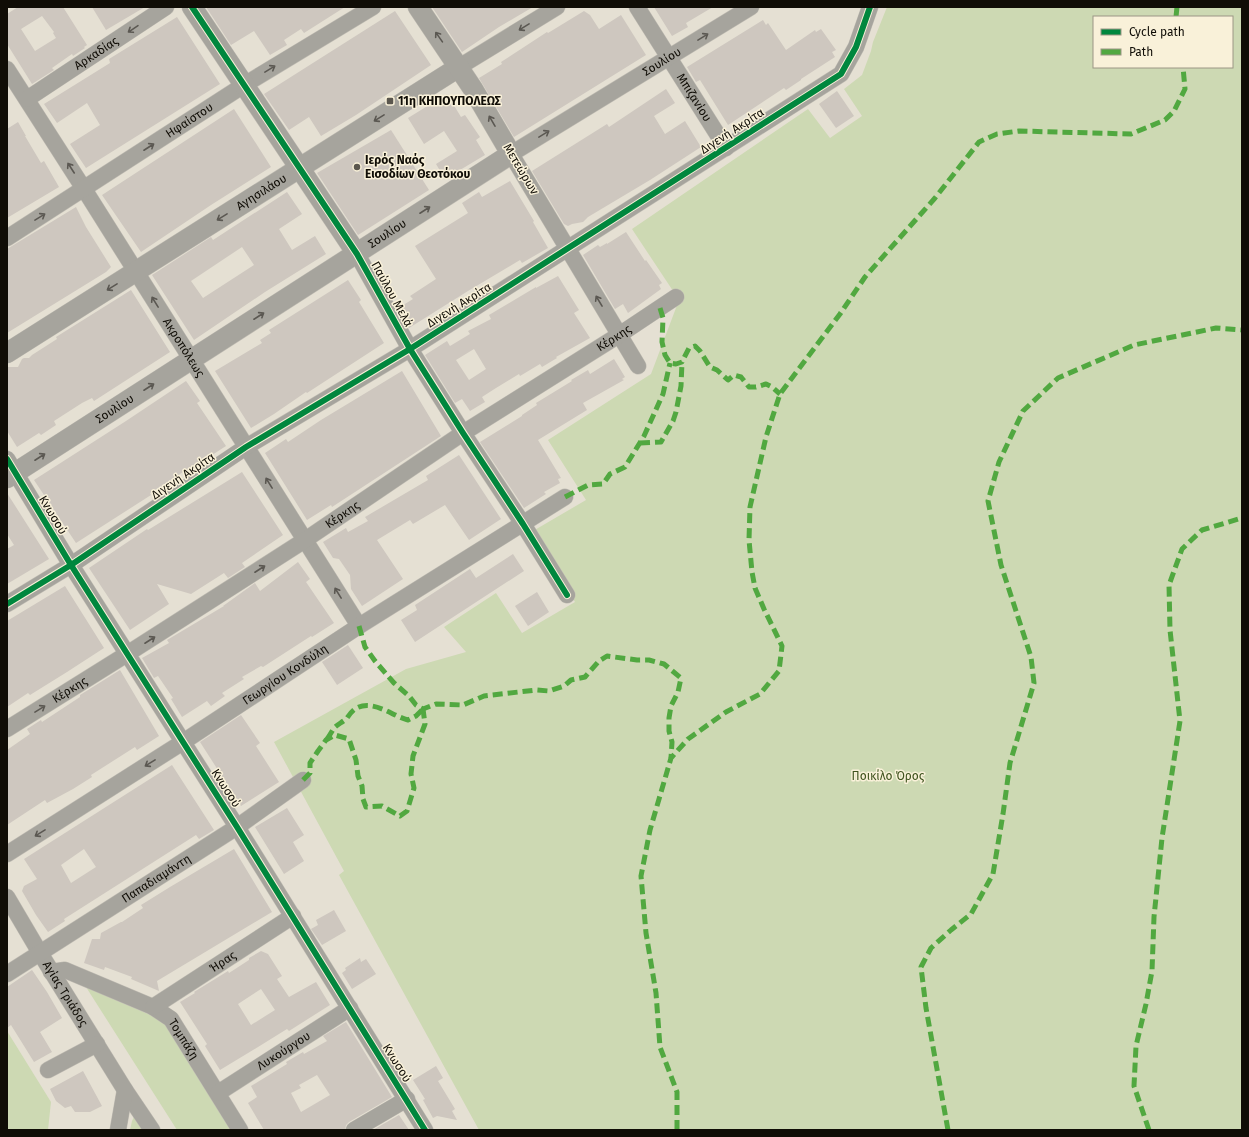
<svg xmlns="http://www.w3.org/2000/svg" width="1249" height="1137" font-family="'Fira Sans',sans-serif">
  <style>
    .green { fill: #cdd9b3; fill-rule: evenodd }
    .building { fill: #cec7bf; fill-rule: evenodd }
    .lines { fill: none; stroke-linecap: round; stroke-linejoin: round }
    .minor-casing { stroke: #c1bdb4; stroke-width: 17 }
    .tertiary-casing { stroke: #c1bdb4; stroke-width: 21 }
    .minor { stroke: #a6a49d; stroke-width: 16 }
    .tertiary { stroke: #a6a49d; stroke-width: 20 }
    .quiet { stroke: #51a840; stroke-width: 5; stroke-dasharray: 10 5; stroke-linecap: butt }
    .cycleway-casing { stroke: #f9f1d9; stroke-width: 8 }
    .cycleway { stroke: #00873e; stroke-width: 6 }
    .oneway { stroke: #5b5852 }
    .poi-dot { fill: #5b574e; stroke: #f9f1d9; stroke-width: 1.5 }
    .labels { text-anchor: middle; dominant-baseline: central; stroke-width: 3; stroke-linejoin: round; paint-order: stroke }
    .street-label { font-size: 12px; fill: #100d06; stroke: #f9f1d9 }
    .poi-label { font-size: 12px; font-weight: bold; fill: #100d06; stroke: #f9f1d9; text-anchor: start }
    .park-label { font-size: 12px; fill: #3f531e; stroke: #f9f1d9 }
  </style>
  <rect width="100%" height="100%" fill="#e5e0d3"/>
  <g class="green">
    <path d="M887,7H1242V1130H479L339,875L344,871L274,742L406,669L466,652L444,627L496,593L522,633L575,602L533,531L586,500L548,440L651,374L679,300L632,229L808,109L830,138L862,116L844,89L862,75L871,51L873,42ZM1094,17H1232V67H1094Z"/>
    <polygon points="86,987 167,1022 232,1130 177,1130"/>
    <polygon points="7,1031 51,1102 48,1130 7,1130"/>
    <polygon points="135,1115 145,1130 130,1130 132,1121"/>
  </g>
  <g class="building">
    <path d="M18,7H63L87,45L84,47L85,48L73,56L72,54L52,68L54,70L32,84L7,44V14ZM42,16L54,32L53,33L56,38L35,51L21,29Z"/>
    <polygon points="92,7 145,7 106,30"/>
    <polygon points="206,7 345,7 304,33 301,29 284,40 287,45 270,55 254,31 231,45"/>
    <polygon points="432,7 533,7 499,27 462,52"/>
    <polygon points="654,7 713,7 686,23 688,27 672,36"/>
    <polygon points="395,11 431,65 356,115 321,136 309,117 289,130 264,94"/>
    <polygon points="584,11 590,15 599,29 621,15 646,55 514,137 479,78 502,64 501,62 547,32 548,33"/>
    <polygon points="177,17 220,84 86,168 70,144 100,125 87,103 57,123 44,104 110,63 109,59"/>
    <polygon points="763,20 766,25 768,23 786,50 815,30 816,32 821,29 836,50 832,52 835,57 801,79 801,80 786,90 784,88 728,125 700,80 696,82 687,67"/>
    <polygon points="666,89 675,103 654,116 665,134 685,121 701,147 650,180 588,217 583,222 572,224 568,226 564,224 532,171 607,124 609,127"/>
    <polygon points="837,91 854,116 836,128 819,104"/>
    <polygon points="447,94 461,117 465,115 480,137 476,140 485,155 445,179 436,164 457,151 444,131 424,144 408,118"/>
    <polygon points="234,109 271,167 211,205 141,252 102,195"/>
    <polygon points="18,122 26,136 25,136 41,163 44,161 59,187 7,218 7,129"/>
    <polygon points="391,130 429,190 358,235 317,173"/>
    <polygon points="510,181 534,221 533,222 548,248 522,263 520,260 468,291 409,328 400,311 400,307 413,299 410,296 436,279 415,246 468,213 462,203 479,192 482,197"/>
    <path d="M287,192L302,214L279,229L292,250L315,236L326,254L265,292L194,340L152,275L211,237L213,240ZM242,247L254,265L203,298L191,281Z"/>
    <polygon points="76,207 86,227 111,267 106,272 7,333 7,249"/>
    <polygon points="626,232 645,261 646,260 662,283 659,285 661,289 628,313 623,304 615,309 583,255 598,245 600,247 607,243 607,244"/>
    <path d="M558,276L579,310L574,313L590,338L556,357L557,358L542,367L540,364L520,376L519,374L496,388L482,397L485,402L470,411L462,399L455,403L425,355L447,341L450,346L470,334L468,331L491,319L489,315L536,287V288ZM474,349L486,369L469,380L456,360Z"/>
    <polygon points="348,280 361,300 359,302 384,343 307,393 306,392 274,414 251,428 215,371 262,343 260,340 271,333 269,330"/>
    <polygon points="131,290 170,352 94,401 92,398 82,403 54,421 56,425 41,435 39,433 17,447 7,431 7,367 18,367 22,359 24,358 29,358 32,355 57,339 56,337"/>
    <polygon points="614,359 625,377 622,379 624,380 583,403 587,410 538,440 561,478 558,479 560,483 544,492 546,494 524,508 480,442 522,416 522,415 537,405 536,403 572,381 571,380 588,370 590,374"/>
    <polygon points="402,371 441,436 332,507 331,505 307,520 265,453 286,439 288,442 321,420"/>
    <polygon points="186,381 200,401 197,403 226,446 184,473 183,472 150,493 151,495 76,543 34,480 126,421"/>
    <polygon points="459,455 501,519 469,540 445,505 413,524 410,520 377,540 403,579 362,606 351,589 350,575 339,559 333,558 323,542 346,528 348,532 368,521 365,517 428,480 426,476"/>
    <polygon points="242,472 283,535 242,563 245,567 228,578 224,573 191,594 157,584 169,604 130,630 89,568 147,529 148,530"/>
    <polygon points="7,493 49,559 7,584 7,549 14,545 7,534"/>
    <polygon points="513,554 524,571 415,642 401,620 417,610 415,605 470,569 476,578"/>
    <polygon points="298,562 310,579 306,582 334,623 312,637 311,636 263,667 261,666 242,677 244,679 222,693 225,696 211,706 207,701 182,717 171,699 173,698 158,676 154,678 142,658 169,643 167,640 224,606 223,606 255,583 260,591"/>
    <polygon points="65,586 104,648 67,672 30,695 28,693 7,707 7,621"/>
    <polygon points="537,592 549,612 528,626 515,606"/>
    <polygon points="348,645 363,668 337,685 322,662"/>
    <polygon points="120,670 159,736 137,750 135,747 91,775 92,777 73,789 47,803 45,800 7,825 7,750 30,734 27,729 41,720 42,722 80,697 80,695"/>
    <polygon points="241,715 260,743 256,746 279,782 241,806 200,742"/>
    <path d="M172,765L214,830L199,839L196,835L64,919L65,921L48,932L36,915L22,891L24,886L37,879L24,859ZM84,849L96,867L71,883L61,865Z"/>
    <polygon points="287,808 304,835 293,842 304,861 284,874 255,827"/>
    <polygon points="234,849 272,912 157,981 159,991 131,979 132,977 105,967 104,970 84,963 92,939 100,939 101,933 121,922 122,922 143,908 141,905 170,887"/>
    <polygon points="334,910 346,931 322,945 311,929 318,925 316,920"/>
    <path d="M261,951L268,954L282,976L277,979L289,997L316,982L330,1005L289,1031L287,1029L253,1050L220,1070L205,1046L207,1044L180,1002L195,993L194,992L228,971L229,973L249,960V958ZM261,989L275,1010L251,1025L238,1004Z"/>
    <polygon points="360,958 361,962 366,959 376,974 352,989 342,973 346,970 345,968"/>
    <polygon points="32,970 47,992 62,1018 40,1032 52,1052 34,1062 11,1025 7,1028 7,987"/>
    <path d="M346,1022L392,1097L349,1122L346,1125L345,1130H264L248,1103L257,1097L251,1086L287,1064L286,1062L303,1052L304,1054L327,1041L323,1036ZM317,1075L330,1095L301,1112L291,1093L301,1088L299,1085Z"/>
    <polygon points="436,1066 443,1078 438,1081 455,1109 452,1111 457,1120 437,1116 433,1118 423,1100 425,1099 413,1080"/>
    <polygon points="83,1071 102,1106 90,1112 75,1112 71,1106 65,1108 56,1101 50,1089"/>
    <polygon points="399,1115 409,1130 373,1130"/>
  </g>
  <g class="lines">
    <g class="minor-casing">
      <g id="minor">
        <path id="s1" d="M637,7L726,148"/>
        <polyline points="459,67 557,7"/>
        <path id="s2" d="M7,69L84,189L359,626"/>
        <path id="s3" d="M27,99L166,7"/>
        <path id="s4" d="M7,238L244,85L373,7"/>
        <polyline points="357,254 410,349 463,433 523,524 567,595"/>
        <path id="s5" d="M638,366L511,154L751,7"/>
        <polyline points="7,459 71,565 183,742 237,827 425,1130"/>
        <polyline points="7,604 71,565 246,447 410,349 841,74 856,47 870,7"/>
        <path id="s6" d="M7,729L127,654L305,540L463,433L619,335L676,297"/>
        <path id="s7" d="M7,854L183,742L359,626L565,497"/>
        <path id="s8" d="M7,897L40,953L125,1090L152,1130"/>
        <path id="s9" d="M51,972L65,970L153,1007L171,1019L240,1130"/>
        <path id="s10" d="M7,974L237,827L303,780"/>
        <path id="s11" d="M153,1007L293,916"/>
        <polyline points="48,1070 97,1044"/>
        <path id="s12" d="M218,1093L350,1008"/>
        <polyline points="118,1130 125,1090"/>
        <polyline points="354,1130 407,1099"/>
      </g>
    </g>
    <g class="tertiary-casing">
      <g id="tertiary">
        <polyline points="192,7 357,254"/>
        <path id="s13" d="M7,353L459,67"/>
        <path id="s14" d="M7,478L511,154L473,89L418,7"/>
      </g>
    </g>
    <use href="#minor" class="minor"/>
    <use href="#tertiary" class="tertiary"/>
    <g class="quiet">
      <polyline points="1176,17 1177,7"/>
      <polyline points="660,308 663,318 662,342 665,355 670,363 676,364 682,362 689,348 695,346 700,351 710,367 717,370 728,380 734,375 741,377 749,387 756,387 766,384 772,387 780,394"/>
      <polyline points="640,443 661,442 673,421 676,412 681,386 682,362"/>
      <polyline points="565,497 588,485 603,484 610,474 625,467 644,436 663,394 670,363"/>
      <polyline points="359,626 365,647 375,661 394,683 409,696 416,705 423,709 436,704 463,705 484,696 536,690 549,691 564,686 571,680 585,677 599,661 607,656 637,660 649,660 664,664 681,678 678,692 671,706 669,718 669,731 672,742 671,758"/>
      <path d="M327,739C330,735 332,731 334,728C338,724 343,722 347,718C349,715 352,711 355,709C372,698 392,716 408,720L416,716L423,709"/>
      <polyline points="303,780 310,773 310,763 318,751 326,740 335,735 349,739 356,760 358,776 362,786 363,799 366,807 382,806 400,816 407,811 414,788 411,774 413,756 425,724 423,709"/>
      <polyline points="677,1130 677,1092 660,1047 656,993 646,933 641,876 650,830 671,758 688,739 726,712 760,694 779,671 782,646 764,609 755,588 752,572 749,540 750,507 766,437 780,394 840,314 865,277 935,198 979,142 997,134 1019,131 1131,134 1165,120 1174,111 1185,89 1183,67"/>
      <polyline points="948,1130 926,1008 921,967 931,948 951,930 971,914 993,874 1003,814 1010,763 1034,683 1031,657 1001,565 988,501 999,462 1023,411 1058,378 1134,345 1216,328 1242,330"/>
      <polyline points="1149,1130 1134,1086 1136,1046 1146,1004 1152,971 1154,917 1162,838 1180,721 1170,630 1169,585 1182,549 1202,530 1242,518"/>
    </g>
    <g class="cycleway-casing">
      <g id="cycleway">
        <polyline points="192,7 357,254 410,349 463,433 523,524 567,595"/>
        <polyline points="7,459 71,565 183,742 237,827 425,1130"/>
        <polyline points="7,604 71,565 246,447 410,349 841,74 856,47 870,7"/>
      </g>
    </g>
    <use href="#cycleway" class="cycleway"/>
  </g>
  <defs><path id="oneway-shaft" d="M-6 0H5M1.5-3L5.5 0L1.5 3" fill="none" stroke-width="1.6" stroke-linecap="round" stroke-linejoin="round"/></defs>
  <g class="oneway">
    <use href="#oneway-shaft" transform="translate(524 27) rotate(148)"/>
    <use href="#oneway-shaft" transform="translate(133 29) rotate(146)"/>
    <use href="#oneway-shaft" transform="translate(439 37) rotate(-125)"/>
    <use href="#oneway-shaft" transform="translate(703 37) rotate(-32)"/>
    <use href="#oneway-shaft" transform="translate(270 69) rotate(-31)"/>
    <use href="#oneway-shaft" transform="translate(379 118) rotate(148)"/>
    <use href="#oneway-shaft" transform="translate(492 121) rotate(-120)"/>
    <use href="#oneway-shaft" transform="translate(544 134) rotate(-31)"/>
    <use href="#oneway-shaft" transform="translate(149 147) rotate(-33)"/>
    <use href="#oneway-shaft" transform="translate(71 168) rotate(-123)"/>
    <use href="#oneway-shaft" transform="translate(425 210) rotate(-33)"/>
    <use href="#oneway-shaft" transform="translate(40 217) rotate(-32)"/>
    <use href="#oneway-shaft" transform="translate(222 217) rotate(148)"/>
    <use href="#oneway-shaft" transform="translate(112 287) rotate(148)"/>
    <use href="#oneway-shaft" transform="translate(599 301) rotate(-121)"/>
    <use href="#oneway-shaft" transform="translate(155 302) rotate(-122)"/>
    <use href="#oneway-shaft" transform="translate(259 316) rotate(-33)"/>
    <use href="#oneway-shaft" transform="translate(149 387) rotate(-33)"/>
    <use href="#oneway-shaft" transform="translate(40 457) rotate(-33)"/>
    <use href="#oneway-shaft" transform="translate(269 483) rotate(-122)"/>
    <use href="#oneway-shaft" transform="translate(260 569) rotate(-33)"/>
    <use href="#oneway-shaft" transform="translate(338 593) rotate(-122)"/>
    <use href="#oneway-shaft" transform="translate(150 640) rotate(-33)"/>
    <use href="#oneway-shaft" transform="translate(40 709) rotate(-32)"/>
    <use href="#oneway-shaft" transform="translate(150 763) rotate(148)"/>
    <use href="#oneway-shaft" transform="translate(40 833) rotate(148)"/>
  </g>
  <g class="poi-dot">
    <rect x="386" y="97" width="8" height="8" rx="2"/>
    <circle cx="357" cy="167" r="4"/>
  </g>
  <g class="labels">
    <g class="street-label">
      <text stroke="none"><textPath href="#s3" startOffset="83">Αρκαδίας</textPath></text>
      <text stroke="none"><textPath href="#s5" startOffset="424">Σουλίου</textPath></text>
      <text stroke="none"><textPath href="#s1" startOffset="107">Μπιζανίου</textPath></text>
      <text stroke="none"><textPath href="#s4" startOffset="217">Ηφαίστου</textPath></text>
      <text transform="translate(732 131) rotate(-33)">Διγενή Ακρίτα</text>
      <text transform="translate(521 169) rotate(59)">Μετεώρων</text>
      <text stroke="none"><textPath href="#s13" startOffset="301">Αγησιλάου</textPath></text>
      <text stroke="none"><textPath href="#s14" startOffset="452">Σουλίου</textPath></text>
      <text transform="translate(392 294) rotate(61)">Παύλου Μελά</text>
      <text transform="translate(459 305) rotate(-32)">Διγενή Ακρίτα</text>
      <text stroke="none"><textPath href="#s6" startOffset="722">Κέρκης</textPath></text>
      <text stroke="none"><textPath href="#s2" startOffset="330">Ακροπόλεως</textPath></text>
      <text stroke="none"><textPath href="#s14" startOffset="128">Σουλίου</textPath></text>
      <text transform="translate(183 476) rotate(-34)">Διγενή Ακρίτα</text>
      <text transform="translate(53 515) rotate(59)">Κνωσού</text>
      <text stroke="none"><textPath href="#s6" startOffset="398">Κέρκης</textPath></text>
      <text stroke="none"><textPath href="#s7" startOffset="331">Γεωργίου Κονδύλη</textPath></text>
      <text stroke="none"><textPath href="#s6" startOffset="74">Κέρκης</textPath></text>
      <text transform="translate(226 788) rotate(57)">Κνωσού</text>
      <text stroke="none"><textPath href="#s10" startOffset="177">Παπαδιαμάντη</textPath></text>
      <text stroke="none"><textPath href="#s11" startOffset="83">Ήρας</textPath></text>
      <text stroke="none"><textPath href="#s8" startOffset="113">Αγίας Τριάδος</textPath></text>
      <text stroke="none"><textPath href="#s9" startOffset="155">Τομπάζη</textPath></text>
      <text stroke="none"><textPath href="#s12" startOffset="78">Λυκούργου</textPath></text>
      <text transform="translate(397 1063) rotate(58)">Κνωσού</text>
    </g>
    <g class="poi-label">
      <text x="398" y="101">11η ΚΗΠΟΥΠΟΛΕΩΣ</text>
      <text x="365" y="160">Ιερός Ναός<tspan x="365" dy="14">Εισοδίων Θεοτόκου</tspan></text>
    </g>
    <g class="park-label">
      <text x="888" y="776">Ποικίλο Όρος</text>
    </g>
  </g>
  <rect width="1249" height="1137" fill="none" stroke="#100d06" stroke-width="16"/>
  <rect x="1093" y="16" width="140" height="52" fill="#f9f1d9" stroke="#9c9685"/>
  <rect x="1101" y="29" width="20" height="6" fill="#00873e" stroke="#9c9685"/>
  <text x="1129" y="36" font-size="12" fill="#100d06">Cycle path</text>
  <rect x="1101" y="49" width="20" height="6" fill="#51a840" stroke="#9c9685"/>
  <text x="1129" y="56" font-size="12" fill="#100d06">Path</text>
</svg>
